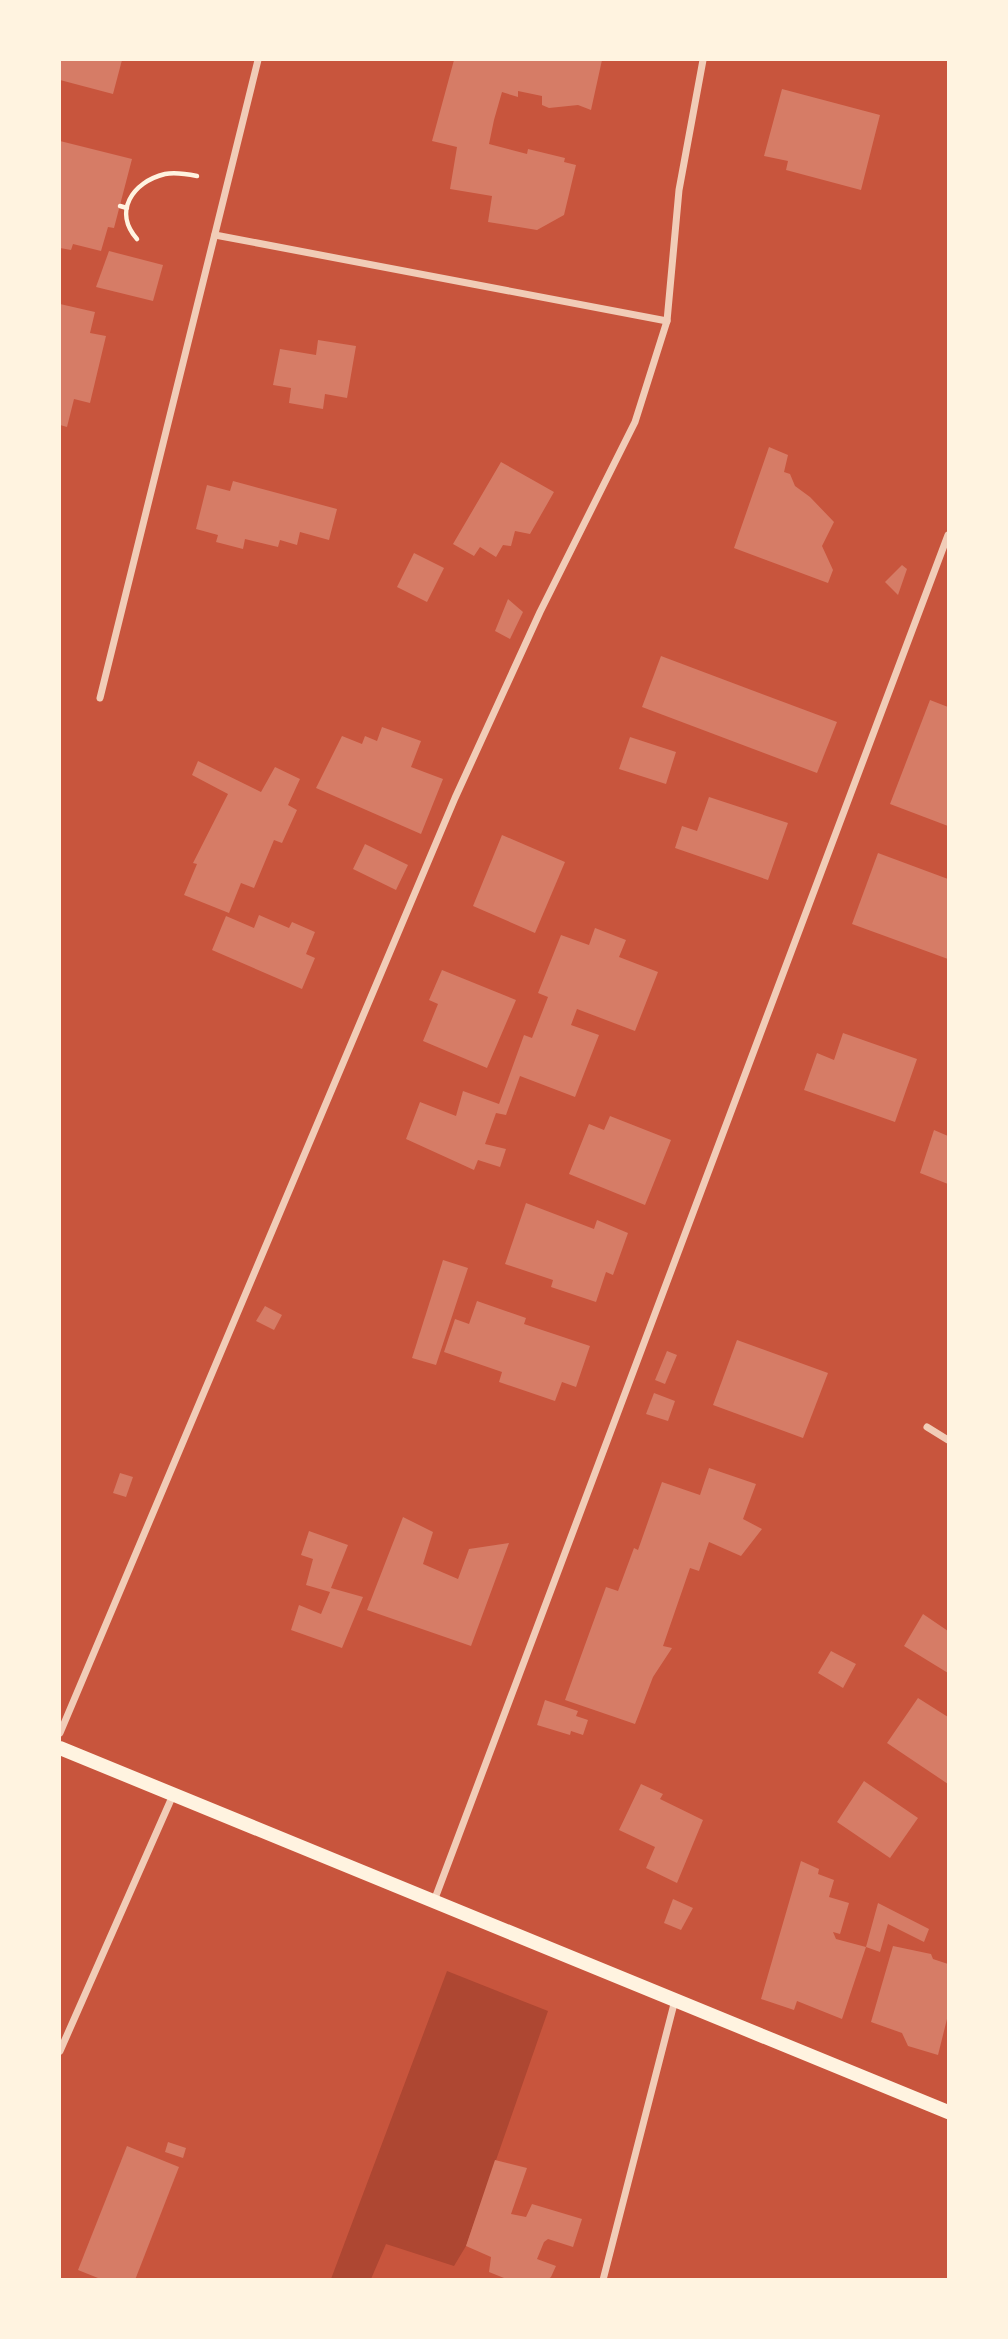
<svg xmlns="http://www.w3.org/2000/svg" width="1008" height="2339" font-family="'Source Sans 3',sans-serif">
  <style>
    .green { fill: #ae4732 }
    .building { fill: #d67c66 }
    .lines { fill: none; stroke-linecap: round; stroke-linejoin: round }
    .path { stroke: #fff3e0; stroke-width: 4.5 }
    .minor { stroke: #f1ccb7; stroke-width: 7 }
    .secondary { stroke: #fff3e0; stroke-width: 14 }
  </style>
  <rect width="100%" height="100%" fill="#c8553d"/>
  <polygon class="green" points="447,1971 548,2011 466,2246 454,2266 386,2244 371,2279 331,2279"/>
  <g class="building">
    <polygon points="60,60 122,60 113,94 60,80"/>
    <polygon points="454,60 602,60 591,110 578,105 549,108 542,105 542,96 518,91 518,97 502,92 494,120 489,144 527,154 528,149 565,158 564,162 576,165 564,215 537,230 488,222 492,196 450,189 457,147 432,141"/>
    <polygon points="782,89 880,115 861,190 786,170 788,161 764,156"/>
    <polygon points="60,141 132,159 114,228 108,227 101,251 73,244 71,250 60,248"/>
    <polygon points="109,251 163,265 153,301 96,287"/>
    <polygon points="60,304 95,312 90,333 106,336 90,403 74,399 67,427 60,425"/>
    <polygon points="318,340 356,346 347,398 325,394 323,409 289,403 291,388 273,385 280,349 316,355"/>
    <polygon points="769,447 788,455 784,472 790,474 795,486 810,497 834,522 822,546 833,570 828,583 734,548"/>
    <polygon points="501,462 554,492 530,534 515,531 511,546 503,545 496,557 480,547 474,556 453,544"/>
    <polygon points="233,481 337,509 329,540 300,532 297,545 280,540 278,547 245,539 243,549 216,542 218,535 196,529 207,485 230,491"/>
    <polygon points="414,553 444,568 427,602 397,587"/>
    <polygon points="902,565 907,569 898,595 885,582"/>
    <polygon points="508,599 523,612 510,639 495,631"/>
    <polygon points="661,656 837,722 817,773 642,707"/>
    <polygon points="930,700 948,707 948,826 890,804"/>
    <polygon points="382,727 421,741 411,767 443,779 421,834 316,788 342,736 362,744 365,736 377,741"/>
    <polygon points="630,737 676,752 666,784 619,769"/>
    <polygon points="198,761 261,792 275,767 300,779 288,805 297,810 282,843 274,840 254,888 241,883 229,913 184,895 197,864 193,863 228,794 192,775"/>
    <polygon points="709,797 788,823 768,880 675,848 682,826 697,831"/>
    <polygon points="502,835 565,862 535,933 473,906"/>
    <polygon points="365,844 408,865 396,890 353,869"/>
    <polygon points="878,853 948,879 948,959 852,924"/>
    <polygon points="259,915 289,928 292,922 315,932 306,954 315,958 302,989 212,950 226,916 254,928"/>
    <polygon points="595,928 626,940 619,957 658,972 635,1031 577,1009 571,1025 599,1035 575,1097 520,1076 506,1115 496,1113 485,1144 506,1149 500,1167 478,1160 474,1170 406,1139 420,1102 456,1116 463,1091 499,1104 524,1035 532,1038 548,997 538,993 561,935 589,945"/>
    <polygon points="442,970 516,1000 487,1068 423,1041 438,1004 429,1000"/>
    <polygon points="843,1033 917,1059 895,1122 804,1090 817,1053 834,1060"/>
    <polygon points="610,1116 671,1140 645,1205 569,1174 589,1124 604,1130"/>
    <polygon points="934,1130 948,1136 948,1184 920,1173"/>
    <polygon points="526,1203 594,1229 597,1220 628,1233 613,1275 606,1272 596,1302 551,1287 553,1280 505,1264"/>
    <polygon points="443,1260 468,1268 436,1365 412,1358"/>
    <polygon points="477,1301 526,1318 524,1324 590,1346 576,1387 562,1382 555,1401 499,1382 502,1372 444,1352 455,1319 469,1324"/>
    <polygon points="265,1306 282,1315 274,1330 256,1321"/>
    <polygon points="737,1340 828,1373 803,1438 713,1405"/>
    <polygon points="667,1351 677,1355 665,1384 655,1380"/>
    <polygon points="654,1393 675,1401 668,1421 646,1414"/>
    <polygon points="709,1468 756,1484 743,1519 762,1529 741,1556 709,1542 699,1571 690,1568 663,1646 672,1648 653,1677 635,1724 565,1700 606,1587 618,1591 634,1548 638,1550 662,1482 700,1495"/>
    <polygon points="120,1473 133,1477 126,1497 113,1493"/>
    <polygon points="403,1517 433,1532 423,1564 458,1579 469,1549 509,1543 471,1646 367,1610"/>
    <polygon points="309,1531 348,1545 331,1588 363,1597 342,1648 291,1630 299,1605 321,1614 330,1592 306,1585 313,1559 301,1555"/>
    <polygon points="923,1614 948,1631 948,1673 904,1646"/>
    <polygon points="831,1651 856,1664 843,1688 818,1673"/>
    <polygon points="918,1698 948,1717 948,1784 887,1743"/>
    <polygon points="545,1700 578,1711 576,1716 588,1720 583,1735 571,1731 570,1735 537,1725"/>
    <polygon points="864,1781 918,1818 890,1858 837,1822"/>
    <polygon points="641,1784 663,1794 660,1799 703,1820 677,1883 646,1868 655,1847 619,1830"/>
    <polygon points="801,1861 819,1869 818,1874 834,1880 829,1897 849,1903 840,1934 833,1932 836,1939 866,1947 878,1903 929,1929 924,1942 888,1924 880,1952 866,1947 842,2019 797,2001 794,2010 761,1999"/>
    <polygon points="673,1899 693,1908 681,1930 664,1923"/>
    <polygon points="893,1946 931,1954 933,1959 948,1964 948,2015 938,2055 908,2046 902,2033 871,2022"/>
    <polygon points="168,2142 186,2148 183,2158 165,2152"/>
    <polygon points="127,2146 179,2167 135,2280 103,2280 78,2270"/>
    <polygon points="495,2160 527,2168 511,2214 526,2217 532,2204 582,2219 573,2247 548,2239 544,2242 537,2259 556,2266 551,2277 547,2280 509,2280 489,2272 491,2257 466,2246"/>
  </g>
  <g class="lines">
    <g class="path">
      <polyline points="120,206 127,208"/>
      <path d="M137,239C113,212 132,182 165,174C176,172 187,174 197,176"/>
    </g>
    <g class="minor">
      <polyline points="215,235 667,321"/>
      <polyline points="100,698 258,60"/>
      <polyline points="927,1427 948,1440"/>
      <polyline points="60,1733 455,798 540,612 635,422 667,321 679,190 703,60"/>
      <polyline points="434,1901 948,535"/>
      <polyline points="60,2051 173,1795"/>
      <polyline points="603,2280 675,2000"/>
    </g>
    <polyline class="secondary" points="60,1748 948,2112"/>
  </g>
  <rect width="1008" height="2339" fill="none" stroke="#fff3e0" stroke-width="122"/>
</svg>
